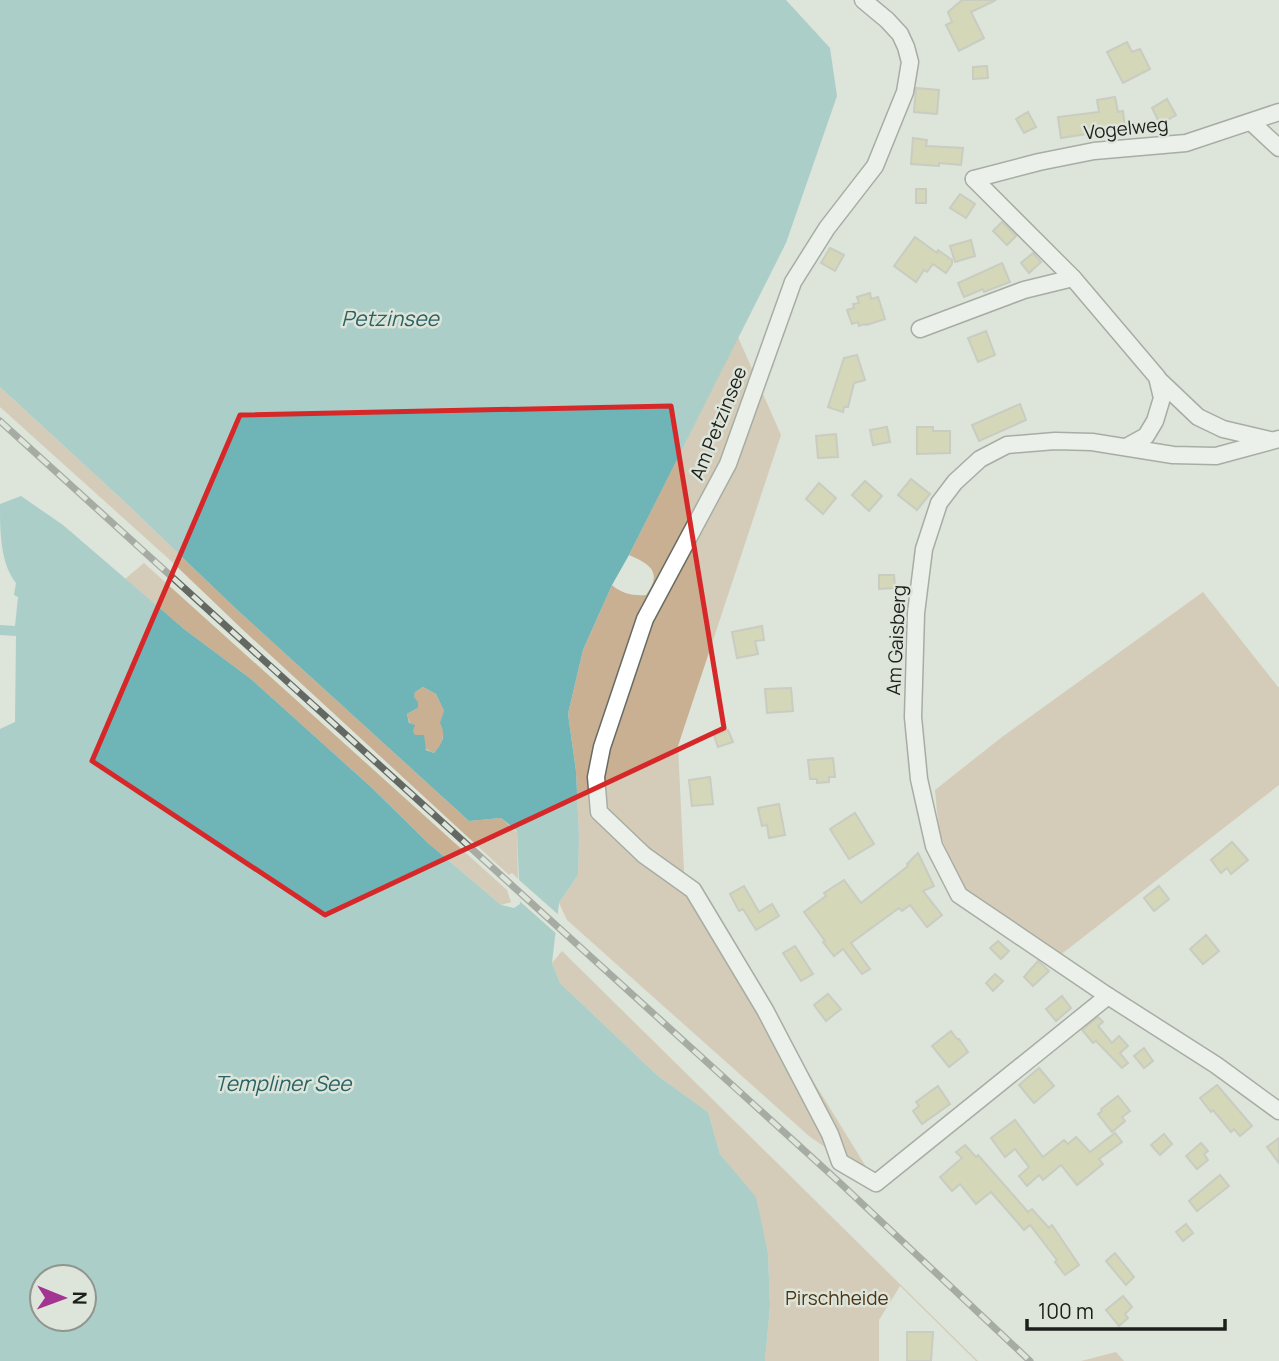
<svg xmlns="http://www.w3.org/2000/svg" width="1279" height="1361" font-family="Manrope,sans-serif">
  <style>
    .green { fill: #cab092 }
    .water { fill: #6fb4b7; fill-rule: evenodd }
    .pier { fill: #dde4d9 }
    .building { fill: #cdc893; stroke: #b0afa4; stroke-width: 2 }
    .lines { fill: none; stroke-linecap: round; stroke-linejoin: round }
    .minor-casing { stroke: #666c63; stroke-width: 19 }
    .minor { stroke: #fff; stroke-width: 16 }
    .rail-casing { stroke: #646862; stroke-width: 7 }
    .rail { stroke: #dde4d9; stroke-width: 4.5; stroke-dasharray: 13; stroke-linecap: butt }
    .marked { fill: none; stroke: #d62828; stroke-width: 5; stroke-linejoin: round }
    .labels { text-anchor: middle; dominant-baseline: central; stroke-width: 5; stroke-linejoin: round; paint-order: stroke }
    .street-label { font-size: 19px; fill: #1c1f1b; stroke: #dde4d9 }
    .park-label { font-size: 19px; fill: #4d3412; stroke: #dde4d9 }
    .water-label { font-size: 21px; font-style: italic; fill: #286265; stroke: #dde4d9 }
  </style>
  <rect width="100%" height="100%" fill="#dde4d9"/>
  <g class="green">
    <path d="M738,337L781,435L678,746L684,871L876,1183L809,1136L567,920L559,903L578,875L579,837L576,771L568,714L583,650L612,585C622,594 634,596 646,595C663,572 650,564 629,555Z"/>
    <polygon points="0,387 128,505 234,607 469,821 501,818 517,832 518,879 512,873 509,875 242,629 171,561 0,407"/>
    <polygon points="144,563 507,890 511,902 501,905 428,843 371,787 251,679 184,629 125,579"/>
    <polygon points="1203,592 1279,688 1279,785 1059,956 962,886 939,832 935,790 1002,737"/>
    <path d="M423,687L436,694L444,711V730L441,746L434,753C419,748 411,730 407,714L418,708L413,697L415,692Z"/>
    <polygon points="562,951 978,1361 976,1361 900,1286 879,1320 879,1361 765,1361 770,1306 768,1253 755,1197 720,1154 708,1112 658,1076 560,983 552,963"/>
    <polygon points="1116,1352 1124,1361 1081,1361"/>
  </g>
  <path class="water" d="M0,0H786L830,48L837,96L786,243L629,555L612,585L583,650L568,714L576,771L579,837L578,875L559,903L552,963L560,983L658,1076L708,1112L720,1154L756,1197L768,1253L770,1306L765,1361H0V729L15,722L16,636L0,635V625L15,626L18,597L14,595L16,583C0,563 0,530 0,504L21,496L63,525L184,629L251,679L371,787L428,843L501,905L514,908L520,904L517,831L501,818L469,821L234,607L128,505L0,387ZM423,687L436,694L444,711L440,723C446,734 443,744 434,753L426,750L424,735H415L413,731L415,725L409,723L407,714L418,708V702L414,697L415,692ZM42,1277H84V1319H42Z"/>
  <polygon class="pier" points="518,879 561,917 559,936 516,898 515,881"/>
  <g class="building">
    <polygon points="962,0 996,0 971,12 984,38 959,51 946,25 952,22 948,12"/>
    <polygon points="1127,42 1132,52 1140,49 1150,69 1123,83 1107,52"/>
    <polygon points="987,66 988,78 973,79 973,67"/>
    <polygon points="916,88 939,90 937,114 914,112"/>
    <polygon points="1115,97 1118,112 1123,111 1125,128 1061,138 1058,117 1099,112 1097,100"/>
    <polygon points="1167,99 1176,115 1160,124 1152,108"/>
    <polygon points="1028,112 1036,127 1024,133 1016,119"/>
    <polygon points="913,138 927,140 926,146 963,148 961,165 939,163 939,166 911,164"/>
    <rect x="916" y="189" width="10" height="14"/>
    <polygon points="960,194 975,204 966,218 950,208"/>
    <polygon points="1002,222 1016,236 1007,245 993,231"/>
    <polygon points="915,237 937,253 938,250 952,260 952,264 946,273 933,264 927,272 924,270 916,282 894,266"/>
    <polygon points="971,240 975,256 955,262 950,246"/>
    <polygon points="830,248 844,255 835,271 821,263"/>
    <polygon points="1033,253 1041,262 1029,273 1021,263"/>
    <polygon points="1002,263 1010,282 984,292 983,289 964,297 958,283"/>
    <polygon points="870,293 871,299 878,297 885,319 866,325 865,324 859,326 858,322 852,324 847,310 854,308 853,304 859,303 857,297"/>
    <polygon points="986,331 995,355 978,362 968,338"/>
    <polygon points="857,355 865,380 854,383 848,407 844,407 843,412 828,407 844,358"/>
    <polygon points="1020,404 1026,420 979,441 972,425"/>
    <polygon points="887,427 890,442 873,445 870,430"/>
    <polygon points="917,427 933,427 933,431 950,431 950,453 917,454"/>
    <polygon points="836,434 838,457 818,458 816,436"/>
    <polygon points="911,479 930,494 917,510 898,495"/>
    <polygon points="865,481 882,496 869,511 852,495"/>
    <polygon points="819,483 836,498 823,514 806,499"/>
    <polygon points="879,575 894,575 895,588 879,589"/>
    <polygon points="762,626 764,640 755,641 758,654 737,658 732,632"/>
    <polygon points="791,688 793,711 767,713 765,689"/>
    <polygon points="728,730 733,742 718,747 714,735"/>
    <polygon points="833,758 835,777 829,777 829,782 817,783 817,779 810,779 808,760"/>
    <polygon points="710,777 713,804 692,806 689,780"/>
    <polygon points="779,804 785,835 769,838 767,825 762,826 758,808"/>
    <polygon points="855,813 874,844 849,859 830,829"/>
    <polygon points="1232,842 1248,860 1231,874 1227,868 1221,873 1211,860"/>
    <polygon points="918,853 934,886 923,891 942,915 927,927 910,905 902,911 899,908 851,943 870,969 862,974 843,949 834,956 823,942 825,941 804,912 826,896 824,893 844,880 861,903 908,866 907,864"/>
    <polygon points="744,886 759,912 772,904 779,916 756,930 743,909 739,911 730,894"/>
    <polygon points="1159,886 1169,899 1154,911 1144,898"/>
    <polygon points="1206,935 1219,951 1203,964 1190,949"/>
    <polygon points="998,941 1009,951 1001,959 990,948"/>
    <polygon points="795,946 813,974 801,981 783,953"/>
    <polygon points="1038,961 1049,971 1033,986 1024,977"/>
    <polygon points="995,974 1003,981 993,991 986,983"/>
    <polygon points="828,994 841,1009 826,1021 814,1005"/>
    <polygon points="1062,996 1071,1008 1056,1021 1046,1009"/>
    <polygon points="1098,1017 1103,1022 1098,1026 1112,1043 1119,1036 1128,1046 1120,1053 1128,1063 1122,1068 1096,1041 1093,1043 1082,1030"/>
    <polygon points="951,1031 957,1039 959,1039 968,1052 949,1067 932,1046"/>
    <polygon points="1144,1048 1153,1061 1144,1068 1134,1056"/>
    <polygon points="1039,1068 1054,1086 1034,1103 1019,1085"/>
    <polygon points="1217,1085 1252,1126 1240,1136 1234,1129 1231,1132 1213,1110 1211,1112 1200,1098"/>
    <polygon points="938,1086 950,1104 922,1124 913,1111 919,1106 916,1102"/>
    <polygon points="1118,1096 1130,1111 1122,1117 1125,1121 1112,1132 1098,1114 1102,1111 1101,1109"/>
    <polygon points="1015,1120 1043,1157 1064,1140 1068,1144 1076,1137 1090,1152 1115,1133 1122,1142 1099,1159 1103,1164 1077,1185 1061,1165 1043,1180 1039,1175 1027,1186 1019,1176 1029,1167 1015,1149 1005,1157 991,1138"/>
    <polygon points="1164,1134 1172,1144 1160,1155 1151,1145"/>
    <polygon points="1279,1138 1279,1163 1267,1147"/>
    <polygon points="1201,1143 1208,1151 1204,1154 1208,1160 1197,1169 1186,1156"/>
    <polygon points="965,1145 976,1157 978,1155 1028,1212 1032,1209 1049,1228 1052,1225 1079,1265 1065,1275 1055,1262 1057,1260 1030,1225 1024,1230 991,1192 976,1204 960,1184 952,1191 940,1177 962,1158 956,1152"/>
    <polygon points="1220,1175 1229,1186 1197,1211 1189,1201"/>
    <polygon points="1186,1224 1193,1233 1183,1241 1176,1232"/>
    <polygon points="1115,1253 1134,1277 1126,1285 1106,1261"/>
    <polygon points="1123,1296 1132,1307 1125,1314 1128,1318 1119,1326 1106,1310"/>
    <polygon points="907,1332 933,1332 931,1361 907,1361"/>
  </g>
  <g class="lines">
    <g class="minor-casing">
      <g id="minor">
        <polyline points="863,0 887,20 900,34 906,47 910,62 905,92 875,166 827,228 793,282 728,464 645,619 602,747 596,777 599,812 644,855 693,890 765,1010 830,1134 840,1162 876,1183 1108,996"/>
        <polyline points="1251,122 1279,148"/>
        <polyline points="974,179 1073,278 1157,377 1162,398 1155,421 1146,436 1126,447"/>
        <polyline points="974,179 1039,162 1094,151 1186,143 1279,112"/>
        <polyline points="920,329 1024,290 1073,278"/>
        <polyline points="1158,379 1198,417 1223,429 1270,440"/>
        <polyline points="1279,439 1216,456 1173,455 1092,442 1055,441 1007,445 980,459 955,482 939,503 924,549 916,613 913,717 919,779 934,846 959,895 1108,996 1216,1065 1279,1111"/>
      </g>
    </g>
    <use href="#minor" class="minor"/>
    <g class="rail-casing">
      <polyline id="rail" points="0,421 838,1181 1030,1361"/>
    </g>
    <use href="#rail" class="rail"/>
  </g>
  <path d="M0 0H1279V1361H0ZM671,406L724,728L325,915L92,761L240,415Z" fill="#dde4d9" fill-opacity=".55" fill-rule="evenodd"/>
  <path class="marked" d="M671,406L724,728L325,915L92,761L240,415Z"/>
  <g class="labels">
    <g class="street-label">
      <text transform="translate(1126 128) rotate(-6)">Vogelweg</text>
      <text transform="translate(718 423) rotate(-68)">Am Petzinsee</text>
      <text transform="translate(896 640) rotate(-87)">Am Gaisberg</text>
    </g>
    <g class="park-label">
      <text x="837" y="1298">Pirschheide</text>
    </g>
    <g class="water-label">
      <text x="390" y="318">Petzinsee</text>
      <text x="283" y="1083">Templiner See</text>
    </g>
  </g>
  <g transform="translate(63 1298) rotate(91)"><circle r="33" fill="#dde4d9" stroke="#90958d" stroke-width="2"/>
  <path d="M0-5L12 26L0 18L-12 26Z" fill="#a33492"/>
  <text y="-10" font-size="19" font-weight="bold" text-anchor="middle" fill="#1c1f1b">N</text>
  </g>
  <path d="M1027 1319v10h198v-10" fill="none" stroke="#1c1f1b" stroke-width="3.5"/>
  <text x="1038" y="1319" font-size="21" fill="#1c1f1b" stroke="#dde4d9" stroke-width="5" paint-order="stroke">100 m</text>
</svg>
